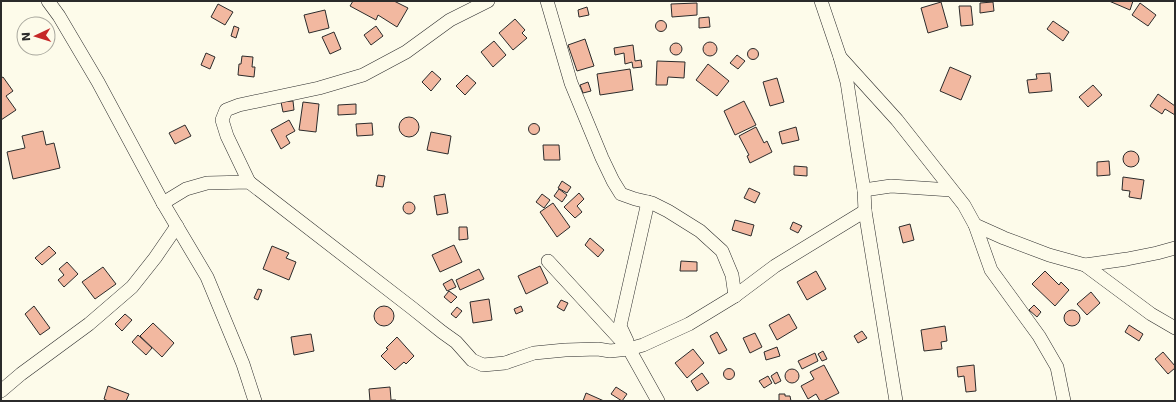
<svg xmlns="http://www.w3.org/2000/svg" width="1176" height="402" font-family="'DejaVu Sans',sans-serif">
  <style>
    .building { fill: #f2b8a0; stroke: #2b2b2b }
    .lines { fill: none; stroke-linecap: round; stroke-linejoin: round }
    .street-casing { stroke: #2b2b2b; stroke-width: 14 }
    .street { stroke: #fdfbea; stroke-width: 13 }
  </style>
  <rect width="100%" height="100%" fill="#fdfbea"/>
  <g class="building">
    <polygon points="353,1 394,1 408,8 397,27 378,15 376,20 350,6"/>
    <polygon points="1109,1 1133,1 1130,10"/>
    <polygon points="941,2 948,27 928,33 921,8"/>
    <polygon points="993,2 994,11 980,13 980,3"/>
    <polygon points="697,3 697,15 672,17 671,4"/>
    <polygon points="1140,3 1156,15 1148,26 1132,15"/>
    <polygon points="218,4 233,12 225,25 211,17"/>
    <polygon points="959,6 971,6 973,25 961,26"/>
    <polygon points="587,7 589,15 579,17 578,10"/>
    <polygon points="325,10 329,28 309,33 304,15"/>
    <polygon points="709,17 710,27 699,28 699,18"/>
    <polygon points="515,19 525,30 522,33 527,38 513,50 499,33"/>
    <circle cx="661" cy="26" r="5.5"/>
    <polygon points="1053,21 1069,32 1063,41 1047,29"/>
    <polygon points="234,26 239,28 236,38 231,36"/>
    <polygon points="376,26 383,36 371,45 364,35"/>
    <polygon points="334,32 341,49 330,54 322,37"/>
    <polygon points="585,39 594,66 577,71 568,45"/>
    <polygon points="494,41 506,55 493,67 481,52"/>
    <circle cx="710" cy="49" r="7"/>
    <circle cx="676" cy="49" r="6"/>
    <polygon points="633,45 635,61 641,60 642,67 633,68 632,62 625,64 624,53 615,55 614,48"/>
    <circle cx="753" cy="54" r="5.5"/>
    <polygon points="206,53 215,57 210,69 201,65"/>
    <polygon points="737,55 745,61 738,69 730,63"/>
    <polygon points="242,56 253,57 252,67 255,67 254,77 238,75 239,64 241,64"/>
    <polygon points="657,61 685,62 684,78 668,77 667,85 656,85"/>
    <polygon points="708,64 729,81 717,96 696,80"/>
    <polygon points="950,67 971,76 961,100 940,91"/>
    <polygon points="630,69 633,90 600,95 597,74"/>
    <polygon points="432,71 441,79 431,91 422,82"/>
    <polygon points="1050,73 1052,91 1029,93 1027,80 1037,79 1036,74"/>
    <polygon points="467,75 476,83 465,95 456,86"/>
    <polygon points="3,77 13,91 6,96 16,110 1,120 1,78"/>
    <polygon points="777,78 784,102 770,106 763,82"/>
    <polygon points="588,82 591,91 583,93 580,85"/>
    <polygon points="1093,85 1102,95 1088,107 1079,97"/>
    <polygon points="1158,94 1175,106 1175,115 1165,109 1162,114 1150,106"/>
    <polygon points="293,101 294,110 283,112 281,102"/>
    <polygon points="744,101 756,125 735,135 724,111"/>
    <polygon points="303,102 319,104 316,132 299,130"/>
    <polygon points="356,104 356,114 338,115 338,105"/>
    <circle cx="409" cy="127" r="10"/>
    <polygon points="289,120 295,131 286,136 290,143 281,149 271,130"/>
    <polygon points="372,123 373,135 357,136 356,124"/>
    <circle cx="534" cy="129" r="5.5"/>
    <polygon points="185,125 191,136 175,144 169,133"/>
    <polygon points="756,127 764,143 767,141 772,152 750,163 747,156 749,155 739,136"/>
    <polygon points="796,127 799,140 782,144 779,132"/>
    <polygon points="43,131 46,145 54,143 60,168 13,179 7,152 25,148 22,136"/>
    <polygon points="431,132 451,136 448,154 427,150"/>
    <polygon points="543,145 559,145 560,160 544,160"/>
    <circle cx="1131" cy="159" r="8"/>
    <polygon points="1109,161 1110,175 1097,176 1097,162"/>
    <polygon points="794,166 807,167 807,176 794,175"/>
    <polygon points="378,175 385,176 383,187 376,186"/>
    <polygon points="1123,177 1144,180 1141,199 1129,197 1130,191 1122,190"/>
    <polygon points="562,181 571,187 567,193 558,188"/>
    <polygon points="749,188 760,193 755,203 744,198"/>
    <polygon points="559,189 567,195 562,202 554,196"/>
    <polygon points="579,193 584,199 577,206 582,212 575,218 564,207"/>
    <polygon points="445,194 448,213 437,215 434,196"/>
    <polygon points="542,194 550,200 544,208 536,202"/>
    <circle cx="409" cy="208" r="6"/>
    <polygon points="553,203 570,227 557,237 540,212"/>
    <polygon points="735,220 754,225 751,236 732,230"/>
    <polygon points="793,222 802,226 798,233 790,229"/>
    <polygon points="910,224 914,240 903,243 899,227"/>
    <polygon points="459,227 467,227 468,239 459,240"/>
    <polygon points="590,238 604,250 598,257 585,245"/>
    <polygon points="454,245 462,262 440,272 432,255"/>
    <polygon points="49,246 56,253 42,265 35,258"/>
    <polygon points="272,246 289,253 286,258 296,262 289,280 263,269"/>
    <polygon points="681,261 697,262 697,271 680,271"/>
    <polygon points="67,262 78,274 64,287 58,280 64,275 59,269"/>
    <polygon points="540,266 548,283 526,294 518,276"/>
    <polygon points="103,267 116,284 95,299 82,282"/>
    <polygon points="479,269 484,279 460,290 456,280"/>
    <polygon points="816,271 826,289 807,300 797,282"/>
    <polygon points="1045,271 1059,285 1061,282 1069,290 1055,306 1032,284"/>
    <polygon points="452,279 456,287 447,291 443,284"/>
    <polygon points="258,289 262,290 258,300 254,298"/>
    <polygon points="449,291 457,297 451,303 444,297"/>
    <polygon points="1091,292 1100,303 1087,315 1077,304"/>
    <polygon points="489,299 492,320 473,323 470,302"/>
    <polygon points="561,300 568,303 564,311 557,307"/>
    <polygon points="1034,305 1041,312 1037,317 1029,310"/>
    <polygon points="34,306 50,328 40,335 25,314"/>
    <polygon points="521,306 523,311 516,314 514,309"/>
    <circle cx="384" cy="316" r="10"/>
    <polygon points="457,307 462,311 456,318 451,314"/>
    <circle cx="1072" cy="318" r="8"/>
    <polygon points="125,314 132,320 122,331 115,324"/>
    <polygon points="789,314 797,328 777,340 769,325"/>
    <polygon points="153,323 174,343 162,357 140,336"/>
    <polygon points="1129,325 1143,334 1139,341 1125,332"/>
    <polygon points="945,326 947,341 941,342 942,349 924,351 921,330"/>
    <polygon points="862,331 867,338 858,343 854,336"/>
    <polygon points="717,332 727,350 719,354 710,336"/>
    <polygon points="755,333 762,347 750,353 743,338"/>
    <polygon points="311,334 314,351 294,355 291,337"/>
    <polygon points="138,335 152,348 146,355 132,342"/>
    <polygon points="397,337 414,356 406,364 404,362 395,370 381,356 388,349 386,348"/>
    <polygon points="777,347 780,356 766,360 764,352"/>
    <polygon points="693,349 704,363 687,378 675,363"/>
    <polygon points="823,351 827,359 822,361 818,354"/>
    <polygon points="1163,352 1175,366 1175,368 1168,374 1155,359"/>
    <polygon points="815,353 818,361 802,369 798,361"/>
    <polygon points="824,365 839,393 823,401 820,401 816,394 808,399 801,386 814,379 810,372"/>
    <polygon points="974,365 976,391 966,392 964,376 958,377 957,367"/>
    <circle cx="729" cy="374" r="5.5"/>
    <circle cx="792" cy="376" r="7"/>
    <polygon points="777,372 781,381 775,384 771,376"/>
    <polygon points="702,373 709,383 697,391 691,381"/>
    <polygon points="768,376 772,383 764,388 759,381"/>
    <polygon points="108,386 129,394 126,401 108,401 104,399"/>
    <polygon points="390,387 391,400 396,400 396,401 370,401 369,389"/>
    <polygon points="616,387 627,394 622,401 611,394"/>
    <polygon points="586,393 604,401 583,401"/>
    <polygon points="779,394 785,394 785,396 790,396 791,401 779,401"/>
  </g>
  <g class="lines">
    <g class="street-casing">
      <g id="street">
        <polyline points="48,1 59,16 98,82 163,203 207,277 243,364 255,401"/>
        <polyline points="547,1 571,83 602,158 613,181 621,194 635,199 652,203 668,211 700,231 722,251 732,275 735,296"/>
        <polyline points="821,1 840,57 847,82 857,147 864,190 865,211 896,401"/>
        <polyline points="840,57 897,120 964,205 975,225 991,270 1039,336 1057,367 1064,401"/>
        <polyline points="249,182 227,136 222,120 226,110 239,105 319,88 363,75 406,52 450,20 488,1"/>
        <polyline points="864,190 891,186 951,190"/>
        <polyline points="163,203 186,189 207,183 249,182 412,308 442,332 456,342 472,360 483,365 505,363 534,353 565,350 598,349 610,351 629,349 643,345 689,324 735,296 775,266 865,211"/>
        <polyline points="975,225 1004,238 1049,255 1085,265 1127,259 1157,253 1175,248"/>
        <polyline points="548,261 629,349 658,401"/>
        <polyline points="1085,265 1151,314 1175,328"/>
        <polyline points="627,341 620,326 648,202"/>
        <polyline points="1,391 21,374 89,324 132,287 155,258 177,226"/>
      </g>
    </g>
    <use href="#street" class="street"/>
  </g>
  <rect width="1176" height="402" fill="none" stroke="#2b2b2b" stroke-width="4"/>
  <g transform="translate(36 36) rotate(266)"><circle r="19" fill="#fdfbea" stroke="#a9a89e"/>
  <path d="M0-3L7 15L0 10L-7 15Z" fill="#c62828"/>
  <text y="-6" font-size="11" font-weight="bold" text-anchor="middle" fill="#2b2b2b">N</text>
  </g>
</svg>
